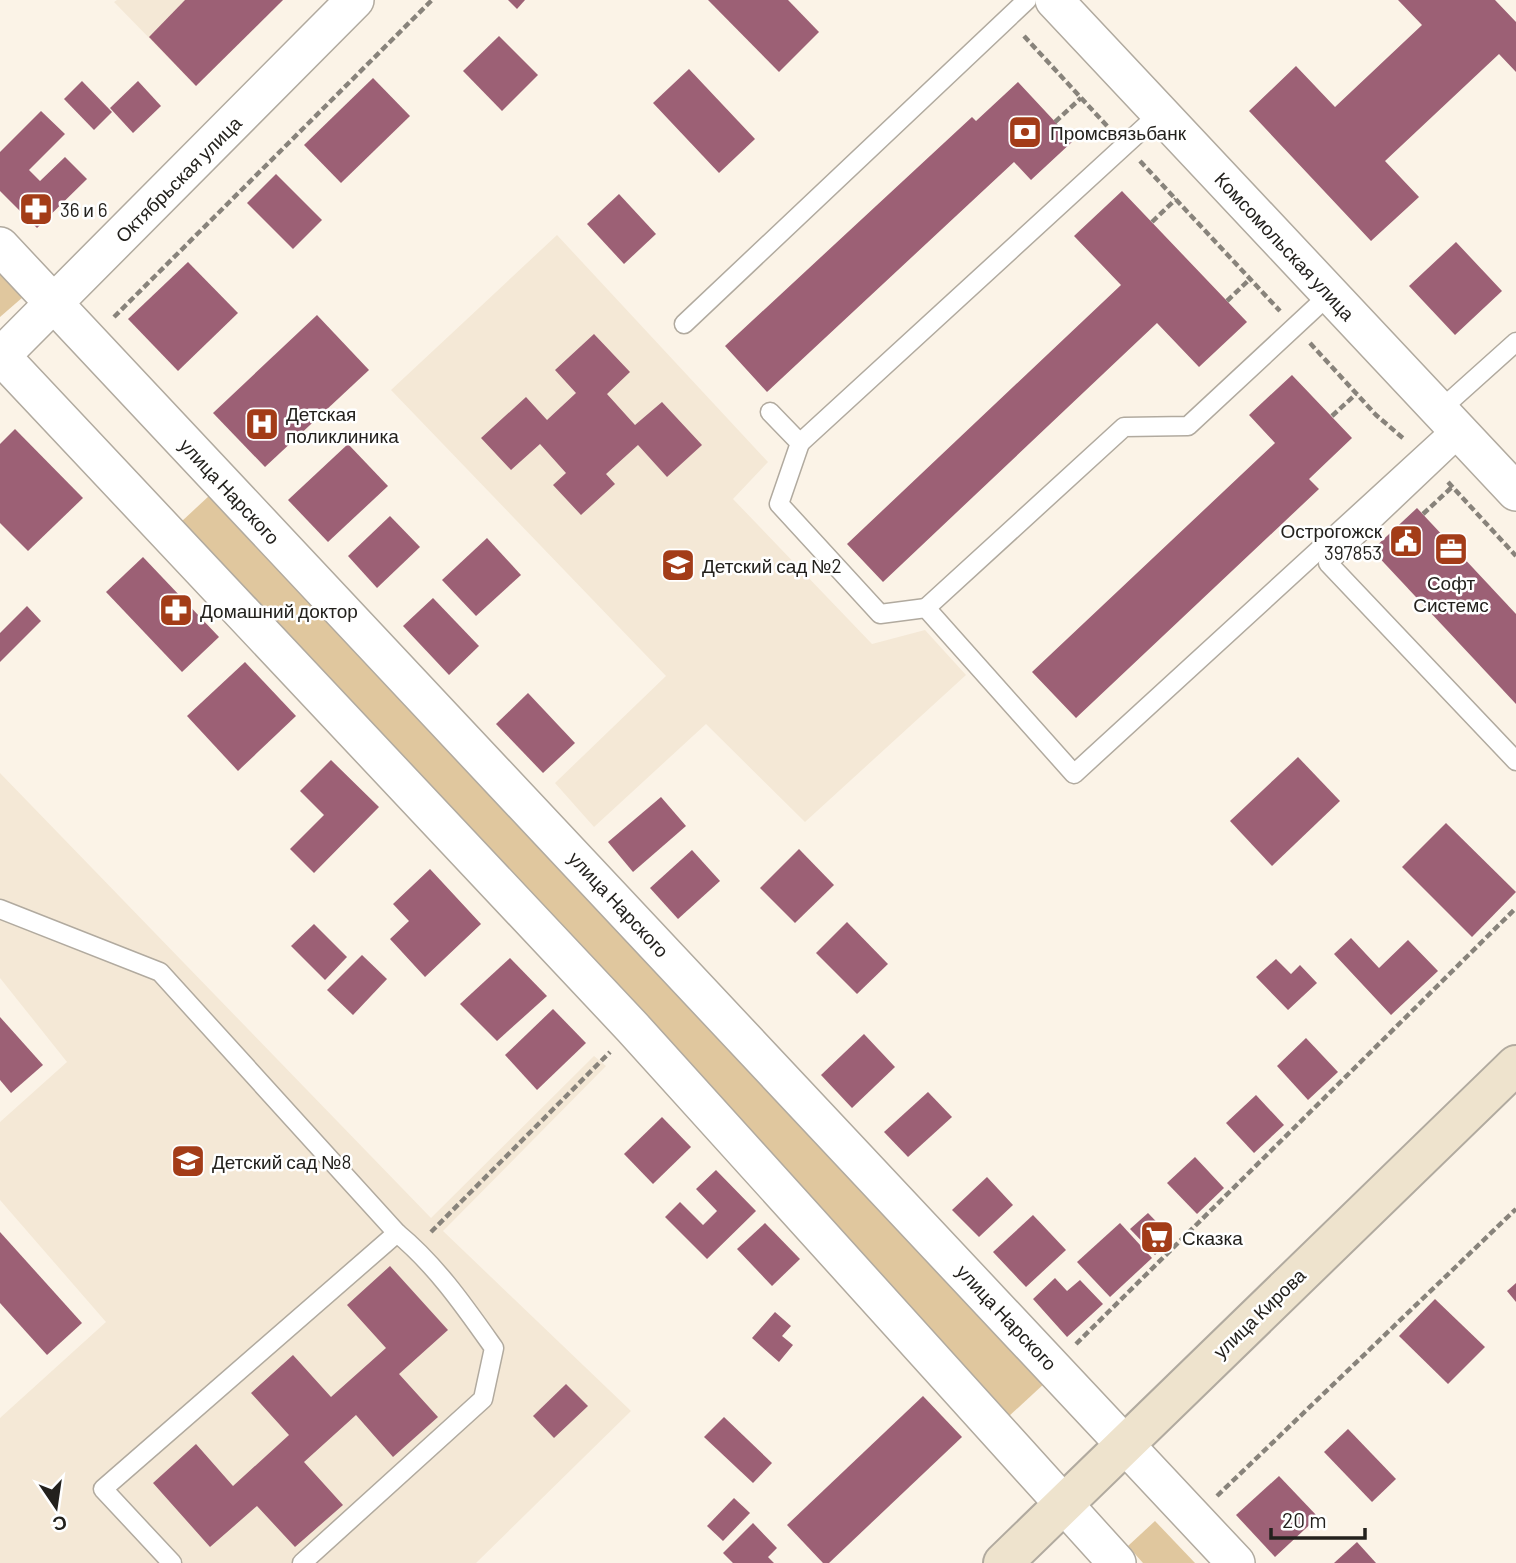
<svg xmlns="http://www.w3.org/2000/svg" width="1516" height="1563" font-family="Barlow,sans-serif">
  <style>
    .built { fill: #f4e8d6 }
    .green { fill: #e0c79e }
    .building { fill: #9c6075 }
    .lines { fill: none; stroke-linecap: round; stroke-linejoin: round }
    .service-casing { stroke: #b1aa9f; stroke-width: 21 }
    .minor-casing { stroke: #b1aa9f; stroke-width: 40 }
    .secondary-casing { stroke: #b1aa9f; stroke-width: 42 }
    .path { stroke: #88837b; stroke-width: 4.5; stroke-dasharray: 7 3.5; stroke-linecap: butt }
    .service { stroke: #fff; stroke-width: 18 }
    .minor { stroke: #fff; stroke-width: 37 }
    .secondary { stroke: #eee3cd; stroke-width: 38 }
    .labels { text-anchor: middle; dominant-baseline: central; stroke-width: 5; stroke-linejoin: round; paint-order: stroke }
    .poi-label { font-size: 19px; fill: #23211d; stroke: #fff; text-anchor: start }
    .street-label { font-size: 19px; fill: #23211d; stroke: #fff }
  </style>
  <rect width="100%" height="100%" fill="#fbf3e7"/>
  <g class="built">
    <polygon points="117,0 283,0 196,86 114,2"/>
    <polygon points="557,235 768,462 733,499 872,644 925,630 966,675 805,822 706,724 594,827 555,783 666,676 391,390"/>
    <polygon points="0,773 431,1218 594,1056 606,1066 443,1231 631,1411 476,1563 0,1563 0,1418 106,1322 0,1200 0,1122 67,1062 0,978"/>
  </g>
  <g class="green">
    <polygon points="0,273 23,297 0,317"/>
    <polygon points="210,495 1046,1382 1008,1417 181,522"/>
    <polygon points="1155,1521 1195,1563 1143,1563 1128,1546"/>
  </g>
  <g class="building">
    <polygon points="185,0 283,0 196,86 149,37"/>
    <polygon points="508,0 525,0 517,9"/>
    <polygon points="708,0 788,0 819,32 779,72"/>
    <polygon points="1398,0 1495,0 1516,22 1516,72 1499,54 1385,161 1419,197 1371,241 1249,111 1296,66 1335,107 1422,25"/>
    <polygon points="499,36 538,75 502,111 463,71"/>
    <polygon points="689,69 755,139 719,173 653,103"/>
    <polygon points="373,78 410,116 341,183 304,145"/>
    <polygon points="82,81 112,112 94,130 64,99"/>
    <polygon points="138,81 161,106 133,133 110,108"/>
    <polygon points="1018,82 1073,141 1031,180 1014,162 767,392 725,346 972,117 976,121"/>
    <polygon points="41,111 65,134 29,170 40,181 65,157 87,179 37,228 0,191 0,152"/>
    <polygon points="276,174 322,220 293,249 247,203"/>
    <polygon points="1122,191 1247,322 1199,367 1157,323 883,582 847,544 1121,285 1074,236"/>
    <polygon points="619,194 656,234 624,264 587,224"/>
    <polygon points="1456,242 1502,291 1455,335 1409,286"/>
    <polygon points="188,262 238,313 178,371 128,319"/>
    <polygon points="317,315 369,370 265,467 213,413"/>
    <polygon points="594,334 630,372 607,394 635,425 662,402 702,445 667,477 638,445 606,474 615,484 581,515 553,485 566,473 540,444 511,470 481,438 526,397 547,420 576,393 555,370"/>
    <polygon points="1292,375 1352,438 1309,479 1319,489 1076,718 1032,672 1275,443 1249,415"/>
    <polygon points="15,429 83,498 28,551 0,523 0,444"/>
    <polygon points="348,444 388,486 328,542 288,500"/>
    <polygon points="1417,508 1516,614 1516,704 1372,550"/>
    <polygon points="390,516 420,547 377,588 348,556"/>
    <polygon points="487,538 521,575 476,616 442,580"/>
    <polygon points="143,557 219,637 182,672 106,592"/>
    <polygon points="433,598 479,646 449,675 403,626"/>
    <polygon points="27,606 41,621 0,662 0,633"/>
    <polygon points="245,662 296,716 238,771 187,716"/>
    <polygon points="528,693 575,743 543,773 496,724"/>
    <polygon points="1298,757 1340,801 1272,866 1230,821"/>
    <polygon points="331,760 379,807 314,873 290,849 324,815 300,791"/>
    <polygon points="661,797 686,826 633,872 608,842"/>
    <polygon points="1446,823 1516,892 1472,937 1402,867"/>
    <polygon points="799,849 834,885 795,923 760,888"/>
    <polygon points="692,850 720,881 678,919 650,888"/>
    <polygon points="430,869 481,924 425,977 390,939 409,921 393,904"/>
    <polygon points="847,922 888,964 857,994 816,953"/>
    <polygon points="314,924 347,957 325,980 291,946"/>
    <polygon points="1351,938 1379,968 1408,940 1438,971 1391,1015 1334,954"/>
    <polygon points="362,955 387,979 353,1015 327,990"/>
    <polygon points="510,958 547,996 497,1041 460,1004"/>
    <polygon points="1276,959 1291,974 1300,965 1317,983 1288,1010 1256,977"/>
    <polygon points="553,1009 586,1043 537,1090 505,1055"/>
    <polygon points="0,1017 43,1065 11,1093 0,1080"/>
    <polygon points="864,1034 895,1067 852,1108 821,1075"/>
    <polygon points="1306,1038 1338,1072 1308,1100 1277,1066"/>
    <polygon points="928,1092 952,1117 908,1157 884,1132"/>
    <polygon points="1256,1095 1284,1125 1254,1153 1226,1123"/>
    <polygon points="662,1117 691,1147 653,1184 624,1154"/>
    <polygon points="1195,1157 1224,1188 1197,1214 1167,1183"/>
    <polygon points="716,1170 756,1211 707,1259 665,1217 680,1202 703,1225 717,1211 696,1189"/>
    <polygon points="987,1177 1013,1205 979,1237 952,1210"/>
    <polygon points="1148,1213 1172,1238 1155,1255 1130,1229"/>
    <polygon points="1033,1215 1066,1250 1026,1287 993,1252"/>
    <polygon points="765,1223 800,1259 772,1286 737,1249"/>
    <polygon points="1120,1223 1152,1258 1110,1297 1077,1262"/>
    <polygon points="0,1232 82,1323 47,1355 0,1303"/>
    <polygon points="390,1266 448,1330 399,1374 438,1417 393,1457 356,1415 304,1462 343,1505 295,1547 257,1506 210,1547 153,1483 196,1444 233,1486 289,1435 251,1393 293,1355 331,1397 386,1348 347,1305"/>
    <polygon points="1055,1278 1067,1291 1080,1280 1103,1304 1067,1337 1033,1299"/>
    <polygon points="1516,1283 1516,1302 1507,1291"/>
    <polygon points="1435,1299 1485,1347 1448,1384 1399,1336"/>
    <polygon points="775,1312 791,1326 782,1336 793,1345 779,1362 752,1338"/>
    <polygon points="566,1384 588,1406 554,1438 533,1416"/>
    <polygon points="923,1396 962,1437 829,1563 823,1563 787,1525"/>
    <polygon points="724,1417 772,1463 753,1483 704,1437"/>
    <polygon points="1348,1429 1396,1479 1372,1502 1324,1452"/>
    <polygon points="1279,1476 1318,1517 1275,1557 1236,1515"/>
    <polygon points="734,1498 750,1513 723,1541 707,1526"/>
    <polygon points="753,1523 777,1548 768,1557 774,1563 733,1563 723,1553"/>
    <polygon points="1357,1542 1376,1563 1334,1563"/>
  </g>
  <g class="lines">
    <g class="service-casing">
      <g id="service">
        <polyline points="684,324 1027,0"/>
        <polyline points="1439,411 1516,342"/>
        <polyline points="770,412 800,443 779,504 880,614 926,608 1074,774 1453,427"/>
        <polyline points="1462,436 1328,563 1516,761"/>
        <polyline points="800,443 1160,113"/>
        <polyline points="926,608 1124,427 1188,426 1330,294"/>
        <path d="M0,909L160,972L397,1233C436,1265 465,1307 494,1348L483,1399L302,1563"/>
        <polyline points="172,1563 103,1489 397,1233"/>
      </g>
    </g>
    <g class="minor-casing">
      <g id="minor">
        <polyline points="1054,0 1516,492"/>
        <polyline points="0,246 1236,1563"/>
        <polyline points="1,356 633,1028 1117,1563"/>
        <polyline points="0,357 355,0"/>
      </g>
    </g>
    <g class="secondary-casing">
      <polyline id="secondary" points="1003,1563 1516,1065"/>
    </g>
    <g class="path">
      <polyline points="1024,36 1108,127"/>
      <polyline points="1055,122 1081,98"/>
      <polyline points="1140,161 1280,311"/>
      <polyline points="1152,222 1176,199"/>
      <polyline points="1227,301 1250,279"/>
      <polyline points="114,317 432,0"/>
      <polyline points="1310,343 1376,415 1404,439"/>
      <polyline points="1332,416 1356,394"/>
      <polyline points="1448,482 1516,556"/>
      <polyline points="1423,514 1452,487"/>
      <polyline points="431,1232 610,1052"/>
      <polyline points="1076,1344 1516,908"/>
      <polyline points="1217,1496 1516,1209"/>
    </g>
    <use href="#service" class="service"/>
    <use href="#minor" class="minor"/>
    <use href="#secondary" class="secondary"/>
  </g>
  <defs>
    <g id="bank-square" transform="scale(1.75)"><rect x="-9" y="-9" width="18" height="18" rx="4" fill="#a33c18" stroke="#fff"/><path d="M-6-4H6V4H-6ZM0-2.3a2.3 2.3 0 1 0 0 4.6a2.3 2.3 0 1 0 0-4.6Z" fill="#fff"/></g>
    <g id="pharmacy-square" transform="scale(1.75)"><rect x="-9" y="-9" width="18" height="18" rx="4" fill="#a33c18" stroke="#fff"/><path d="M-2-6h4v4h4v4h-4v4h-4v-4h-4v-4h4Z" fill="#fff"/></g>
    <g id="hospital-square" transform="scale(1.75)"><rect x="-9" y="-9" width="18" height="18" rx="4" fill="#a33c18" stroke="#fff"/><path d="M-5-5h3v3.5h4V-5h3V5h-3V1.5h-4V5h-3Z" fill="#fff"/></g>
    <g id="civic-square" transform="scale(1.75)"><rect x="-9" y="-9" width="18" height="18" rx="4" fill="#a33c18" stroke="#fff"/><path d="M-.6-6.5H3V-4.5H.6V-3L4-1V1h2V6H-6V1h2V-1L-.6-3ZM-1.2 2.5V6h2.4V2.5Z" fill="#fff"/></g>
    <g id="office-square" transform="scale(1.75)"><rect x="-9" y="-9" width="18" height="18" rx="4" fill="#a33c18" stroke="#fff"/><path d="M-6-3h4V-5.5h4V-3h4V5H-6ZM-1-4.5V-3h2v-1.5ZM-6 0V1H6V0Z" fill="#fff"/></g>
    <g id="school-square" transform="scale(1.75)"><rect x="-9" y="-9" width="18" height="18" rx="4" fill="#a33c18" stroke="#fff"/><path d="M0-5L7-2L0 1L-7-2ZM-4 1L0 2.5L4 1V4Q0 6-4 4Z" fill="#fff"/></g>
    <g id="supermarket-square" transform="scale(1.75)"><rect x="-9" y="-9" width="18" height="18" rx="4" fill="#a33c18" stroke="#fff"/><path d="M-6-5.5h2.5l.6 2H6L4.5 2H-2.5L-4.4-4H-6ZM-1.5 3.2a1.3 1.3 0 1 0 .1 0ZM3 3.2a1.3 1.3 0 1 0 .1 0Z" fill="#fff"/></g>
  </defs>
  <g fill-rule="evenodd">
    <use href="#bank-square" x="1025" y="132"/>
    <use href="#pharmacy-square" x="36" y="209"/>
    <use href="#hospital-square" x="262" y="424"/>
    <use href="#civic-square" x="1406" y="541"/>
    <use href="#office-square" x="1451" y="549"/>
    <use href="#school-square" x="678" y="565"/>
    <use href="#pharmacy-square" x="176" y="610"/>
    <use href="#school-square" x="188" y="1161"/>
    <use href="#supermarket-square" x="1157" y="1237"/>
  </g>
  <g class="labels">
    <g class="poi-label">
      <text x="1050" y="132">Промсвязьбанк</text>
      <text x="60" y="209">36 и 6</text>
      <text x="286" y="413">Детская<tspan x="286" dy="22">поликлиника</tspan></text>
      <text x="1382" y="530" text-anchor="end">Острогожск<tspan x="1382" dy="22">397853</tspan></text>
      <text x="702" y="565">Детский сад №2</text>
      <text x="1451" y="582" text-anchor="middle">Софт<tspan x="1451" dy="22">Системс</tspan></text>
      <text x="200" y="610">Домашний доктор</text>
      <text x="212" y="1161">Детский сад №8</text>
      <text x="1182" y="1237">Сказка</text>
    </g>
    <g class="street-label">
      <text transform="translate(178 179) rotate(-45)">Октябрьская улица</text>
      <text transform="translate(1285 246) rotate(47)">Комсомольская улица</text>
      <text transform="translate(230 491) rotate(47)">улица Нарского</text>
      <text transform="translate(619 904) rotate(47)">улица Нарского</text>
      <text transform="translate(1259 1313) rotate(-44)">улица Кирова</text>
      <text transform="translate(1007 1317) rotate(47)">улица Нарского</text>
    </g>
  </g>
  <g transform="translate(56 1507) rotate(167)" stroke="#ffffff" stroke-width="5" paint-order="stroke">
  <path d="M0-5L12 26L0 18L-12 26Z" fill="#23211d"/>
  <text y="-10" font-size="19" font-weight="bold" text-anchor="middle" fill="#23211d">С</text>
  </g>
  <path d="M1271 1528v10h94v-10" fill="none" stroke="#23211d" stroke-width="3.5"/>
  <text x="1282" y="1528" font-size="21" fill="#23211d" stroke="#ffffff" stroke-width="5" paint-order="stroke">20 m</text>
</svg>
